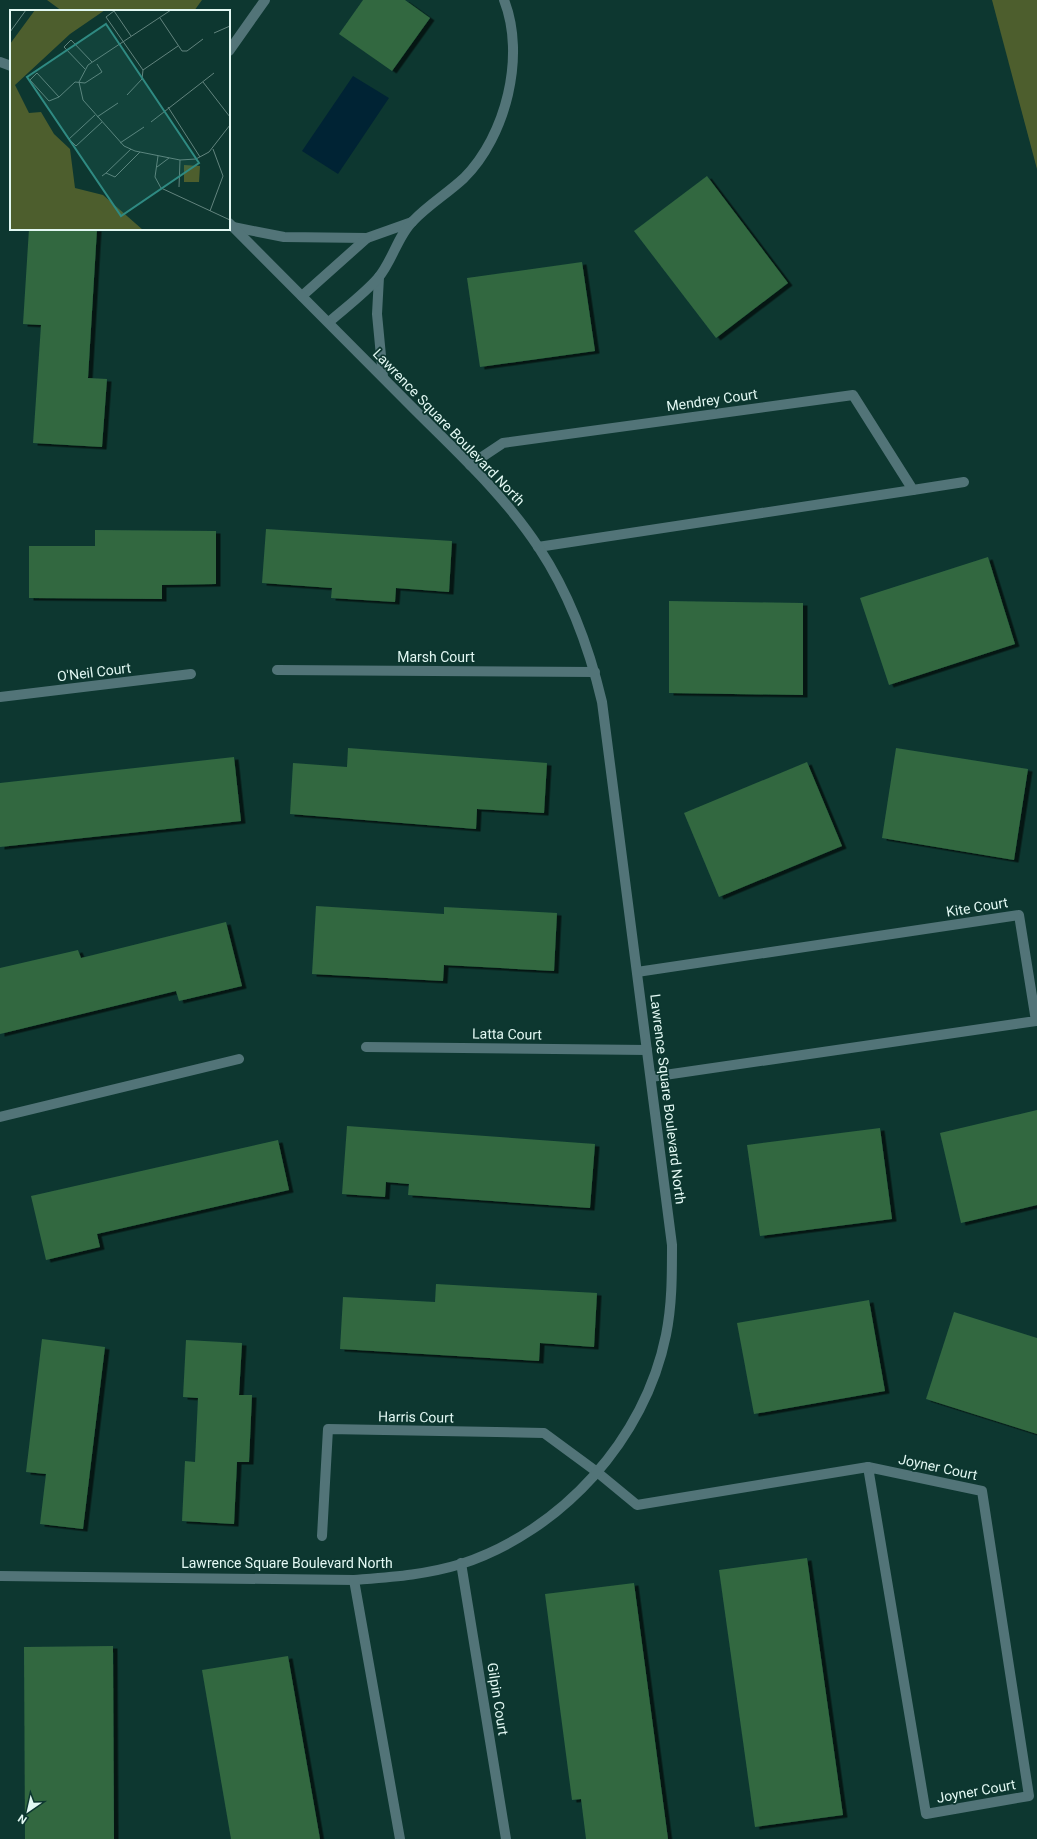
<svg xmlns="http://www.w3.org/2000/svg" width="1037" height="1839" font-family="Roboto,sans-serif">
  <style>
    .green { fill: #4d5e2d }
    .water { fill: #002334 }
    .building { fill: #316841; filter: url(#shadow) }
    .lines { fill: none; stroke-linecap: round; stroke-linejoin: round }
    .minor { stroke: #527478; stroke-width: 10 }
    .labels { text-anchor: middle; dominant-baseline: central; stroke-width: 3.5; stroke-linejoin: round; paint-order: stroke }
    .street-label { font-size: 14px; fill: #e2f8f3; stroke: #0d3730 }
    .inset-road { fill: none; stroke: #62847e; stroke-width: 1 }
    .view { fill: #2f8a82; fill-opacity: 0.15; stroke: #2f8a82; stroke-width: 2 }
    .inset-edge { fill: none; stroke: #e2f8f3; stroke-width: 2 }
  </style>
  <defs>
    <filter id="shadow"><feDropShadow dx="4.5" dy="2.5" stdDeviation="0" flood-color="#0009"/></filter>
  </defs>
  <rect width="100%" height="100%" fill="#0d3730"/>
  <g class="green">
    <polygon points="47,0 202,0 194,11 62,11"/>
    <polygon points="992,0 1037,0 1037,169"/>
  </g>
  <polygon class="water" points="353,76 389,98 338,174 302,151"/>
  <g class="building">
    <polygon points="363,0 405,0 430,18 392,71 339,34"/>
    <polygon points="707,176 788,283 716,338 634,231"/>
    <polygon points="29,229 97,229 88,378 107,379 102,447 33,443 41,325 23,324"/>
    <polygon points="582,262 595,351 480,367 467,278"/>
    <polygon points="266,529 452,541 449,592 396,588 395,602 331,598 332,588 262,583"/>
    <polygon points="95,530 216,531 216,584 162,585 162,599 29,598 29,546 95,546"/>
    <polygon points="988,557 1015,644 889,685 860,598"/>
    <polygon points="669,601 803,603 803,695 669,693"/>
    <polygon points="348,748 547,763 544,813 477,809 476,829 290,814 293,763 347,767"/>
    <polygon points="896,748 1028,769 1014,860 882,838"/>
    <polygon points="234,757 241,821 0,847 0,783"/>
    <polygon points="807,762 842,846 719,897 684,813"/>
    <polygon points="316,906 444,914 444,907 557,913 554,971 444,965 443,981 312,974"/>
    <polygon points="226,922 242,986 179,1001 176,991 0,1034 0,968 78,950 81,958"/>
    <polygon points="1037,1110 1037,1205 961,1223 940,1133"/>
    <polygon points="347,1126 595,1144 590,1208 408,1195 409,1184 386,1182 385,1197 342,1194"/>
    <polygon points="880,1128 892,1219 760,1236 747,1145"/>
    <polygon points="278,1140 289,1190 97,1234 100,1247 46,1260 31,1196"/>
    <polygon points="436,1284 597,1293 594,1347 540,1343 539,1361 340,1349 343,1297 435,1302"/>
    <polygon points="869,1300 885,1391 754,1414 737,1323"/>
    <polygon points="954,1312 1037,1338 1037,1434 926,1399"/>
    <polygon points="42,1339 105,1347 83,1529 40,1524 46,1474 26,1472"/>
    <polygon points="186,1340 242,1343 239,1395 252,1395 249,1462 237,1462 234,1524 182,1521 185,1461 195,1462 198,1398 183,1397"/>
    <polygon points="807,1558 843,1815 755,1827 719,1570"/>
    <polygon points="634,1583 668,1839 586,1839 581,1799 572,1800 545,1594"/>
    <polygon points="113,1646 114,1839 25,1839 24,1647"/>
    <polygon points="288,1656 320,1839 231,1839 202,1670"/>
  </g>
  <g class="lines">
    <g class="minor">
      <polyline points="229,51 265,0"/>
      <polyline points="0,62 11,66"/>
      <polyline points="233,227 284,237 367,238 412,222"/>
      <polyline points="379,277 377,314 383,377"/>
      <polyline points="302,296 367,238"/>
      <path d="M329,322C345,308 364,294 378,278C392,262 398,235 413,221C428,205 448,193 464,178C506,136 526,56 504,0"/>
      <polyline points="470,465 503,443 853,395 913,490 964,482"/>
      <polyline points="538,547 913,490"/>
      <polyline points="277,670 595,672"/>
      <polyline points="0,697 191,674"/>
      <polyline points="637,972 1019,915 1036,1021 651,1077"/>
      <polyline points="366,1047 647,1050"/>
      <polyline points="0,1117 239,1059"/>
      <polygon points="868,1467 982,1491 1029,1796 926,1814"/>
      <polyline points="322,1536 328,1429 544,1433 597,1472 637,1505 868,1467"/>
      <polyline points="461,1563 506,1839"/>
      <path d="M0,1576L354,1580C391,1577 425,1575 461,1564C562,1531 645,1439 666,1335C672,1305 672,1276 672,1245L602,702C589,647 570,595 539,548C505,496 458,453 415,410C353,347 291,285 229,223"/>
      <polyline points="354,1580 400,1839"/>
    </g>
  </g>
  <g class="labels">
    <g class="street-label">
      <text transform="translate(712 400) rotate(-8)">Mendrey Court</text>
      <text transform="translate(449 427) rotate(46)">Lawrence Square Boulevard North</text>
      <text x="436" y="657">Marsh Court</text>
      <text transform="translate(94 672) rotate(-7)">O'Neil Court</text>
      <text transform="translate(977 907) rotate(-9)">Kite Court</text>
      <text transform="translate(507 1034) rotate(1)">Latta Court</text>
      <text transform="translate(668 1099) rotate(83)">Lawrence Square Boulevard North</text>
      <text transform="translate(416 1417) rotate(1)">Harris Court</text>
      <text transform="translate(938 1467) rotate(12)">Joyner Court</text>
      <text x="287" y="1563">Lawrence Square Boulevard North</text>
      <text transform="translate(498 1699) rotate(81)">Gilpin Court</text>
      <text transform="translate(976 1791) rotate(-10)">Joyner Court</text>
    </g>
  </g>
  <g transform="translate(10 10)">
    <rect width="220" height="220" fill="#0d3730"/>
    <path d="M25,0H95L60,24L5,75L19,103L31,102L44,124L60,139L65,178L93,185L133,220H0V34ZM174,155L190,156L189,172H174Z" fill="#4d5e2d"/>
    <path class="inset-road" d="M161,0L78,55L69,72L73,90L114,136L125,141L170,150L186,149L199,142L220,115M150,8L172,41H177L193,29M0,22L16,0M204,23L220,16M121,26L104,1L96,7L133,60M75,59L54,37L61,30L82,52M133,60L168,36M27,63L49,87L39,91L20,70ZM193,72L220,107M117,85L132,69L133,60M49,87L65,72L75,73L92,62L87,54M158,97L190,147M85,105L59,129L66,136L92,112M87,107L108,93M141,112L204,63M110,133L134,117M148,146L145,167L151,178L220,210M147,157L159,148M96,163L121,139M92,166L96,163L105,167L130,142M169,177L170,150M200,201L213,166L203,139"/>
    <path class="view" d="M96,14L189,153L111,206L17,67Z"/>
    <rect width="220" height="220" class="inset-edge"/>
  </g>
  <g transform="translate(28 1811) rotate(214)" stroke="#0d3730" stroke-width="3" paint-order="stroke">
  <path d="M0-3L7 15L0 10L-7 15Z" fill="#e2f8f3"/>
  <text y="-6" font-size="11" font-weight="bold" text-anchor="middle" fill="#e2f8f3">N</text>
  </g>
</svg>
